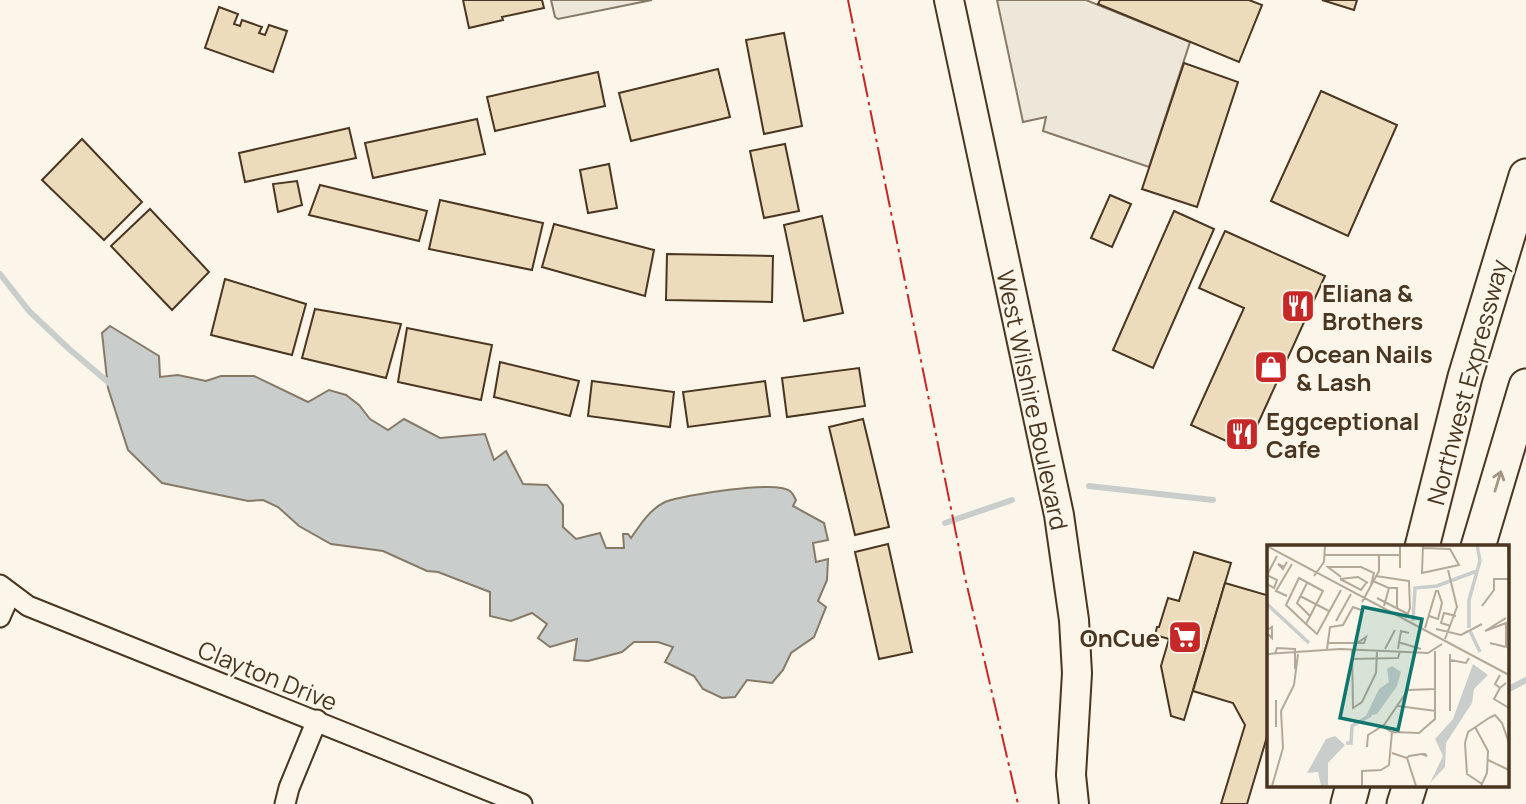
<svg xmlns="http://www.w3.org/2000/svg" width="1526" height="804" font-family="Manrope,sans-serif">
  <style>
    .parking { fill: #ede7d9; stroke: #887966; stroke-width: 2 }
    .water { fill: #c9cecd; stroke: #887966; stroke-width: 2 }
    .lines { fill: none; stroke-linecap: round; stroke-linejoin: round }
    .stream { stroke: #c9cecd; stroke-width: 6 }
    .building { fill: #ecdcbc; stroke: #4a3520; stroke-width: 2 }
    .minor-casing { stroke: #4a3520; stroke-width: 23 }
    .secondary-casing { stroke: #4a3520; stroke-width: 32 }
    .trunk-casing { stroke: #4a3520; stroke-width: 37 }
    .minor { stroke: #fbf6e9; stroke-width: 19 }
    .secondary { stroke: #fbf6e9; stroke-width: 28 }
    .trunk { stroke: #fbf6e9; stroke-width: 33 }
    .power { stroke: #c62828; stroke-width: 2; stroke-dasharray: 24 5 3.5 5; stroke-linecap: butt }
    .oneway { stroke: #a29684 }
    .labels { text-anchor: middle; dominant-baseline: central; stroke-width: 5; stroke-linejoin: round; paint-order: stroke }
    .poi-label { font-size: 24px; font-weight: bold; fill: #4a3520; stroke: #fbf6e9; text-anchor: start }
    .street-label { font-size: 24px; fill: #4a3520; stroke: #fbf6e9 }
    .inset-river { fill: none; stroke: #c9cecd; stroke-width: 3.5 }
    .inset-road { fill: none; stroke: #b4a999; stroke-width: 2 }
    .view { fill: #0f766e; fill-opacity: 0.15; stroke: #0f766e; stroke-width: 3.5 }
    .inset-edge { fill: none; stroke: #4a3520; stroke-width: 3.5 }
  </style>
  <rect width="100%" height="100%" fill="#fbf6e9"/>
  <g class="parking">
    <polygon points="551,0 652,0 558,19 555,17"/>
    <polygon points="997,0 1086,0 1190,42 1149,167 1043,131 1046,117 1023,122"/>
  </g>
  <path class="water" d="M110,326L159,356L160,377L178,375L206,381L221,376H254L308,402L329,390L346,395L359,405L370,419L388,430L404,419L440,438L485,434L494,460L506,451L523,484L547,485L563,505V527L576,539L600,533L606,548H624L623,534H628L631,538C640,525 650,509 665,502C683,495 776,480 790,491C793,493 794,497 796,500L793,506L824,523L828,540L813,543L816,562L828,559L827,580L818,601L826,607L814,637L791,653L783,670L772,683L747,680L735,697L722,698L703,689L694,676L665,662L673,647L658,642H634L622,652L588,661L574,660L577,639L550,647L538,638L547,624L532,613L511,621L490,616V592L438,572L427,571L383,551L331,544L299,526L278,507L263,500L248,501L162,483L128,450L108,388L102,333Z"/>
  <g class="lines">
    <g class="stream">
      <polyline points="0,274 29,311 68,348 115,388"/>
      <polyline points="1089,486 1213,500"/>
      <polyline points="945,523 1012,500"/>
      <polyline points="1507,690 1526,680"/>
    </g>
  </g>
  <g class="building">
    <polygon points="463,0 542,0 544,8 502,17 503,20 469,28"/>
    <polygon points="1100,0 1249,0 1262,5 1239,62 1098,4"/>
    <polygon points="1322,0 1357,0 1354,10"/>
    <polygon points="219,7 238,14 234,24 240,26 242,20 262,27 259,33 265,35 269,25 287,31 273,72 205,48"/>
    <polygon points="784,33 802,126 764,134 746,40"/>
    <polygon points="1184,63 1238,82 1197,207 1142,189"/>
    <polygon points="718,69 730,117 631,141 619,93"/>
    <polygon points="598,72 605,106 495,131 487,97"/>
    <polygon points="1321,91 1397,125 1348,236 1271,201"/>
    <polygon points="477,119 485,154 373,178 365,143"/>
    <polygon points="349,128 356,158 245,182 239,153"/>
    <polygon points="82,139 142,202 104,240 42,180"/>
    <polygon points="785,144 799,211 764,218 750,151"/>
    <polygon points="609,164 617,208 588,213 580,170"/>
    <polygon points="297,181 302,205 278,212 273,184"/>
    <polygon points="320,185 427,211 419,241 309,215"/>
    <polygon points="1110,195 1131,204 1112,247 1091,238"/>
    <polygon points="440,200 543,223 532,270 429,249"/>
    <polygon points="150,209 209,272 172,310 111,246"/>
    <polygon points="1174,211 1214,229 1153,368 1113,350"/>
    <polygon points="822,216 843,313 804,321 784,225"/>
    <polygon points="554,224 654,250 645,296 542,267"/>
    <polygon points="1225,231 1325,276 1246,450 1191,425 1244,308 1199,288"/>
    <polygon points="667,254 773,256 772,302 666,300"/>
    <polygon points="225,279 306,304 292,355 211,335"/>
    <polygon points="315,309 401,324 386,378 302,358"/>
    <polygon points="407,328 492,345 481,400 398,382"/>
    <polygon points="500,362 579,381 570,416 494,397"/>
    <polygon points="859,368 865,406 787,417 782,378"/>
    <polygon points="592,381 674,392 670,427 588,416"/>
    <polygon points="765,381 770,416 688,427 683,392"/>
    <polygon points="863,419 889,527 855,535 829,427"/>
    <polygon points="888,544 912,652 879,659 855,552"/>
    <polygon points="1194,552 1231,563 1184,720 1171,716 1161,666 1169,639 1155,635 1157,627 1159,627 1168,598 1179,601"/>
    <polygon points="1225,583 1266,595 1269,593 1269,730 1247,804 1221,804 1245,725 1233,703 1193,691"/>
  </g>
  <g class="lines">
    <g class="minor-casing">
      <g id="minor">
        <polyline points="0,585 28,606 522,804"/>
        <polyline points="0,617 10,594"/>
        <polyline points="285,804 289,788 317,720"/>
      </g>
    </g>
    <g class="secondary-casing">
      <polyline id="secondary" points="949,0 1059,515 1074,620 1077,673 1071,775 1074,804"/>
    </g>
    <g class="trunk-casing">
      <g id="trunk">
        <polyline points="1422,547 1465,377 1526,176"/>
        <polyline points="1478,547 1526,386"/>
        <polyline points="1348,804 1353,785"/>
        <polyline points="1404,804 1410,785"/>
      </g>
    </g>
    <use href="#minor" class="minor"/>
    <use href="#secondary" class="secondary"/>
    <use href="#trunk" class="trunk"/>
    <polyline class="power" points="848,0 964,573 1018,804"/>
  </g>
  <defs><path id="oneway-shaft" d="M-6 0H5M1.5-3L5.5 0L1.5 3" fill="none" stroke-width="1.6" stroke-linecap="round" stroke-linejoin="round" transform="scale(1.75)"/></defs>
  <use class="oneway" href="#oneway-shaft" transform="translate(1498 481) rotate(-73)"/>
  <defs>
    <g id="restaurant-square" transform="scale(1.75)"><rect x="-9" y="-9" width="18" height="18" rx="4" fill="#c62828" stroke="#fbf6e9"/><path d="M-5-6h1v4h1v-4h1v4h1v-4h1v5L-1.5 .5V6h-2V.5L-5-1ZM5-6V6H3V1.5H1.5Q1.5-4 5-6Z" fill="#fff"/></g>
    <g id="shop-square" transform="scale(1.75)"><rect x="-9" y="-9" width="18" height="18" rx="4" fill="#c62828" stroke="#fbf6e9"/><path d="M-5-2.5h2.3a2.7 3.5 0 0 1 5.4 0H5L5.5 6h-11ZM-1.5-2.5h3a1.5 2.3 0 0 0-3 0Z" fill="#fff"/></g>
    <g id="supermarket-square" transform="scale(1.75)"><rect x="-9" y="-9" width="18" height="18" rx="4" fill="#c62828" stroke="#fbf6e9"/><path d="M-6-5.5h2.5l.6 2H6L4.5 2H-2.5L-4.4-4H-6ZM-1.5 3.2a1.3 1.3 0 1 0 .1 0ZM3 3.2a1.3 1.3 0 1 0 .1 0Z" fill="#fff"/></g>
  </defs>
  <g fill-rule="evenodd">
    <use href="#restaurant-square" x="1298" y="306"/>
    <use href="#shop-square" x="1271" y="367"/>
    <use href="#restaurant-square" x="1242" y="434"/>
    <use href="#supermarket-square" x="1185" y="637"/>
  </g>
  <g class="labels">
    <g class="poi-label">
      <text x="1322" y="292">Eliana &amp;<tspan x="1322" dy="28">Brothers</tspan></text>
      <text x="1296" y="353">Ocean Nails<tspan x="1296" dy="28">&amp; Lash</tspan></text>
      <text x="1266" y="420">Eggceptional<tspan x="1266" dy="28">Cafe</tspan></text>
      <text x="1160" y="637" text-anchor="end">OnCue</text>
    </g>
    <g class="street-label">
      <text transform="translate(1467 382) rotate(-75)">Northwest Expressway</text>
      <text transform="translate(1033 400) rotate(78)">West Wilshire Boulevard</text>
      <text transform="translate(268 675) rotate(22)">Clayton Drive</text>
    </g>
  </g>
  <g transform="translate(1267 545)">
    <rect width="242" height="242" fill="#fbf6e9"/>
    <path d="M206,119L221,130L207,144L205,158L179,198L178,222L163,238L176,211L168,194L186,174ZM125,121L134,127L130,141L110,169L99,171L112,144L122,137L120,124ZM68,191L78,200L61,218V241H54L51,227L40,228L59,194Z" fill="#c9cecd"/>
    <path class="inset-river" d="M0,59L42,98M146,76L148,43L170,41L210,26M202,83V55L213,16L210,0M203,86L213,107M79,198H84L85,181L104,170"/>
    <path class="inset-road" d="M133,0V23M156,0L155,28L192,20L183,4L156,3M241,0L242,28M0,1L242,130M58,10H133M17,22L11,19L16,24L17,22L20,17M0,30L10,11M47,31L57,17L58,0M109,31L142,36L143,63L139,73M74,32L61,22H94L107,28L104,40M73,34L91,32L101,38M73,34L94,45L99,38M106,36L122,43L117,61M40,38L30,58L43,71M0,39L7,43L10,35L0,30M122,43H130V64M20,51L9,46L25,19M33,51L62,66M110,53L141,69M95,57L112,26V11M215,61L227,45V34H242M69,76L84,49M39,79L56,46L32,33L19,60L39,79L50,89L74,45M184,81L174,78L177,68L189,71M158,83L169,46H171L175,58L171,74L162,71M169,84L194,90L215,79M0,88V85L5,82V93L0,88M178,94L190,62L181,25M131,97L154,104M60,98H97L99,92L90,98M223,98L239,102V78L218,86L239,73M60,104L63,82L76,80L86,62L97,66M85,104L86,163L95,157L109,128L110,106M118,104L128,85M131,104L134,86L142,88M0,109L73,104L161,108L175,99M8,109L10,103L28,104V124M183,109V115L199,118L202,113M85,114L131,113L133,106M233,130L228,139L233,143L239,138M233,143L227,154L242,163M9,155V182M131,161L169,166M183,166V115M222,173L228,170L235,178L242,198M116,182L125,187L152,188L168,174V106M208,182L221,206L220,228L214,241M100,202L101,190L117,180L141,145L169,144M125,208L140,213L149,241M140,213L142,211L155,209H158L160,211L155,209M221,215L242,225M215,239L200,229L198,198L201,187L222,173M5,241L16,203L14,166L27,140L31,109M95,241V226L114,225L122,220L125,187"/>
    <path class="view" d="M96,62L155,74L131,185L73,173Z"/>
    <rect width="242" height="242" class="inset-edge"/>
  </g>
</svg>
